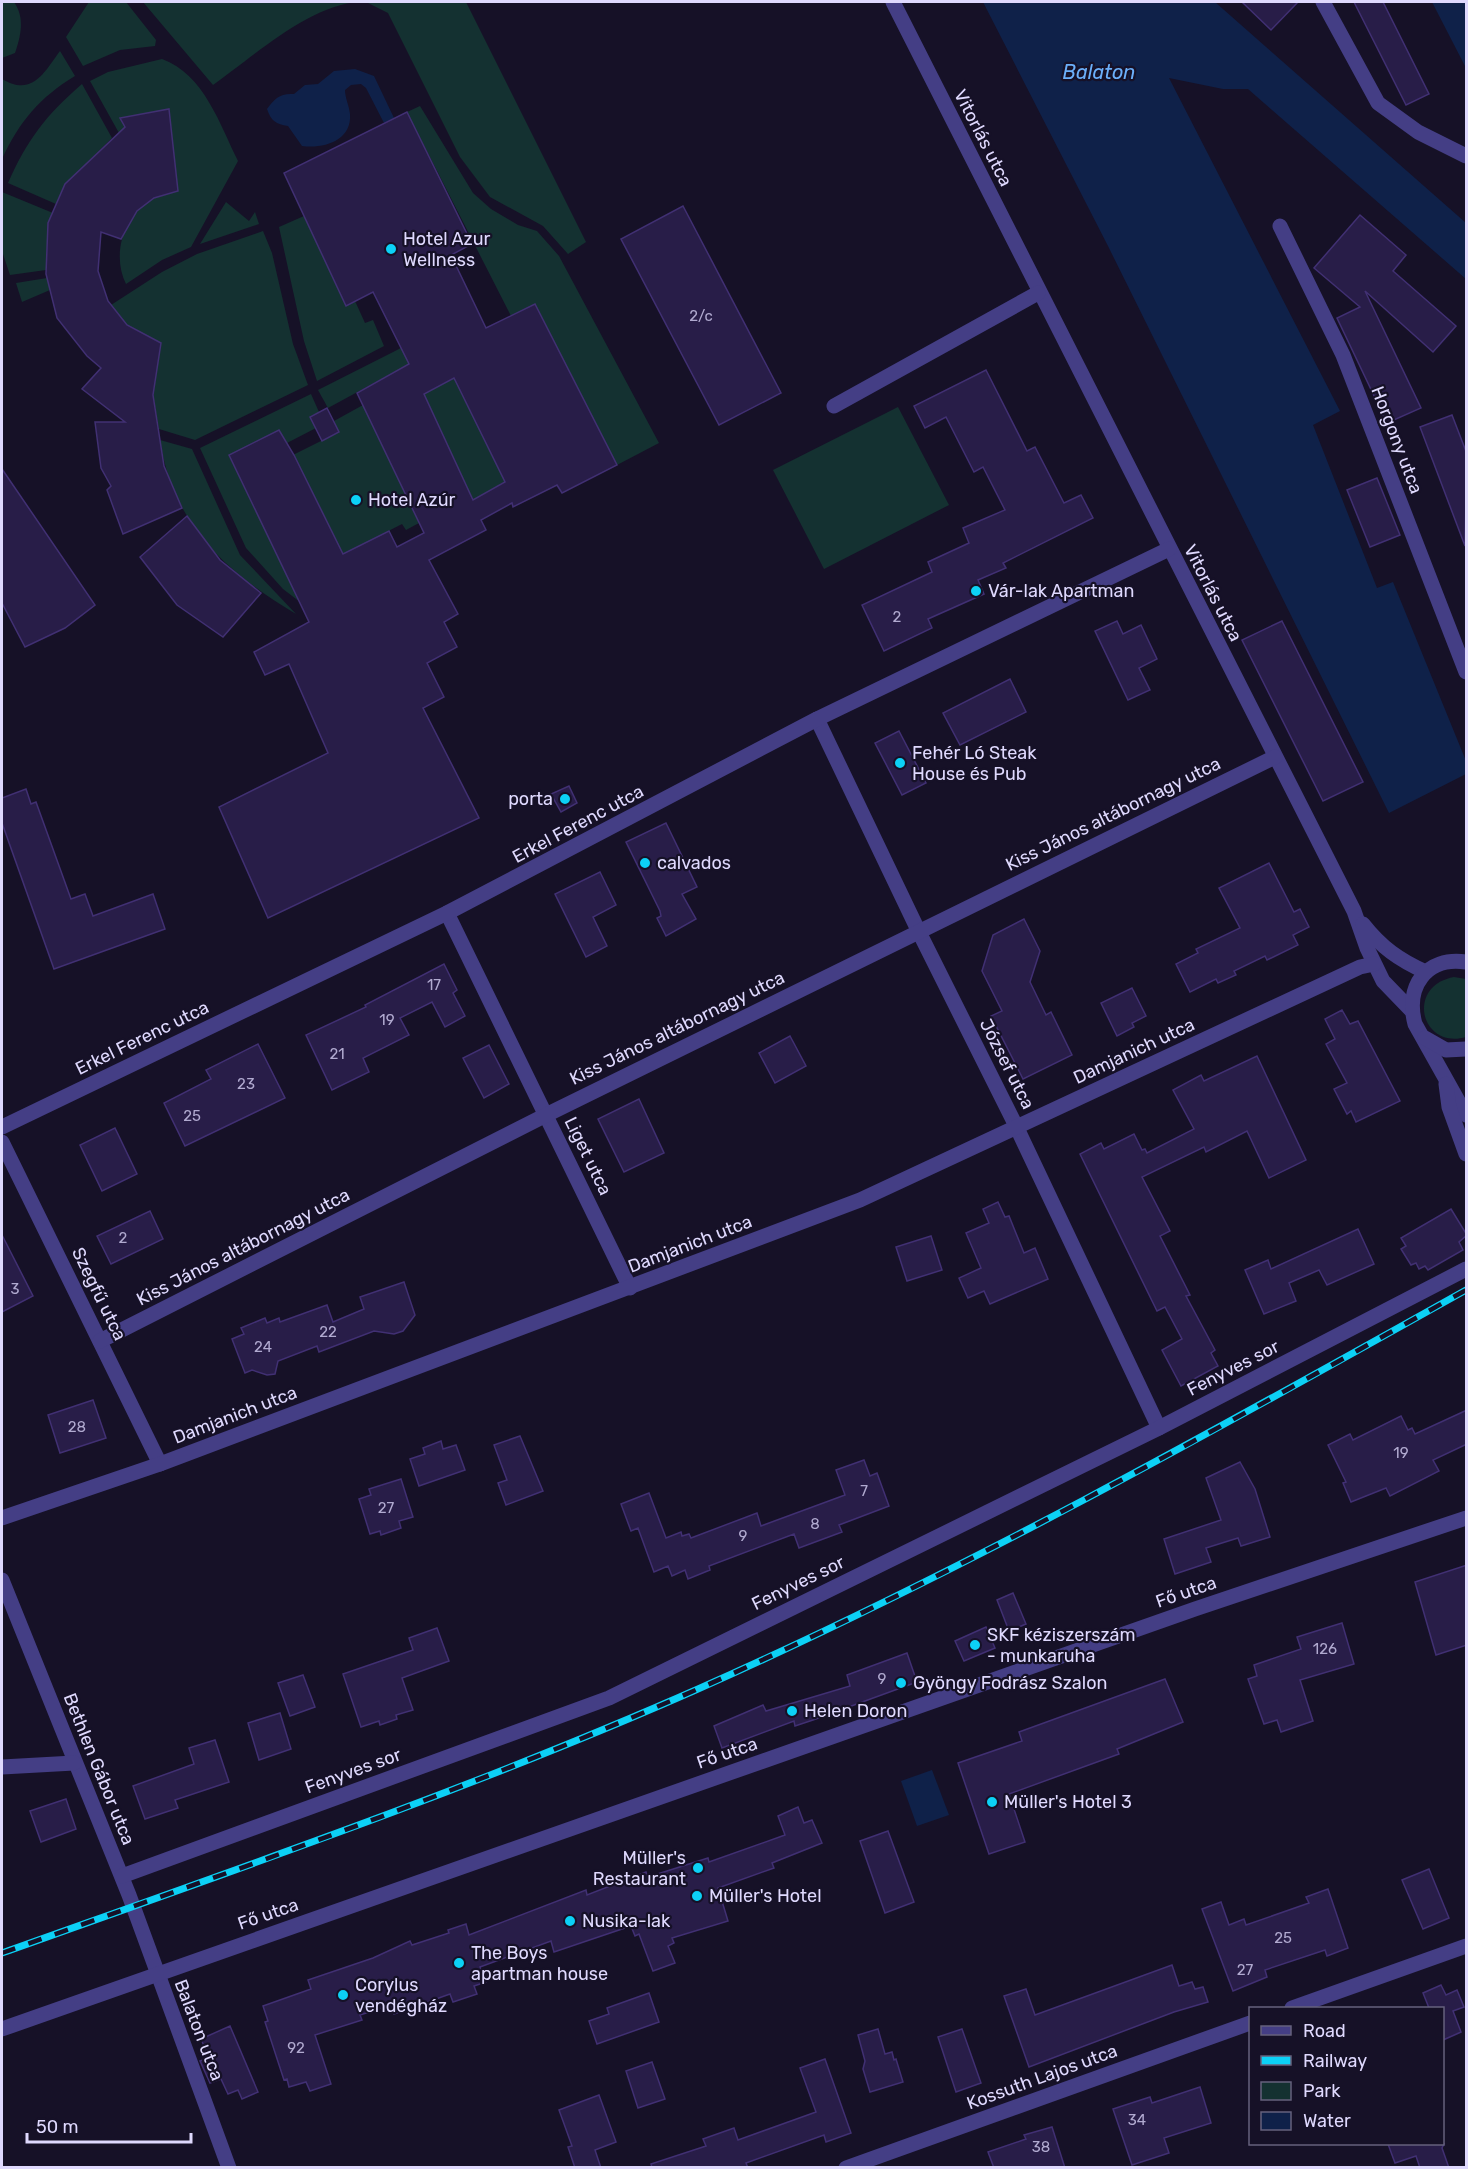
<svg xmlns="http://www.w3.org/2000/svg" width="1468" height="2169" font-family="Rubik,sans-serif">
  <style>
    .green { fill: #143131 }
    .water { fill: #0f2149 }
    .building { fill: #281d48; stroke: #413073; stroke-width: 1.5; fill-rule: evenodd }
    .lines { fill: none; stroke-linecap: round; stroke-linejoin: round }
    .minor { stroke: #443e85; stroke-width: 15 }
    .rail-casing { stroke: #0cd1f6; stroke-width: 7 }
    .rail { stroke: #161127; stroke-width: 4.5; stroke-dasharray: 14; stroke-linecap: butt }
    .poi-dot { fill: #0cd1f6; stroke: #161127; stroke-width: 2 }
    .labels { text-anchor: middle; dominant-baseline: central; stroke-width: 4.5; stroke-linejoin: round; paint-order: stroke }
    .number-label { font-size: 15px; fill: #b1aad0 }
    .street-label { font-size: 18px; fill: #dfd9fe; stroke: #161127 }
    .poi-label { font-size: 18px; fill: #dfd9fe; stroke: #161127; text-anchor: start }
    .water-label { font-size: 20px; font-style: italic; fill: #6baffa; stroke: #161127 }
  </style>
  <rect width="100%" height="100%" fill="#161127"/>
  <g class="green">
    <path d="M2,2H14C25,18 21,35 15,53L2,58Z"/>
    <polygon points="89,2 126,2 156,40 155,46 120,50 83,66 66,37"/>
    <path d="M143,2H360C310,4 253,57 213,85Z"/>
    <polygon points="366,2 466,2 586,242 568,254 543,226 490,197 460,157 388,13"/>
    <path d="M60,51L75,76C40,97 19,122 2,159V79C32,97 44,73 60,51Z"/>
    <path d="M162,59C204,74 220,125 238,161L191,247L162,260L126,284C111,254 124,213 155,198C162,195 170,193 178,191L169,110L121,119L126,130L119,133L90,81L108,72Z"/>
    <path d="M82,84L112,138L65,184L56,204L8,183C27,140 46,115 82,84Z"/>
    <polygon points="420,106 473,193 491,209 518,225 537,231 559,256 659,443 617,465 535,304 511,316 407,112"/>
    <polygon points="2,192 53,213 48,223 46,270 10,275 2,251"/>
    <polygon points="226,202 249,221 255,212 259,224 200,244"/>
    <polygon points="304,216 346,305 355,301 365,323 373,320 384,346 317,381 304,341 279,227"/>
    <polygon points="263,231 272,253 293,344 308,385 195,440 159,429 153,395 161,343 127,325 111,305 162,272 197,254"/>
    <polygon points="47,278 50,290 22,302 16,283"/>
    <polygon points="401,348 409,364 328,408 318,390"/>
    <polygon points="454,378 505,482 500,484 502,489 475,504 424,394"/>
    <polygon points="311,394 319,412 310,417 316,428 287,443 279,430 229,456 300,602 283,589 246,548 200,448"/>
    <polygon points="363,405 419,523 406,530 402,524 363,544 345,560 293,455 339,432 334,421"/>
    <polygon points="898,407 949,505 824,569 773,470"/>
    <path d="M160,440L192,449L240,555L296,614C226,572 173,525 160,440Z"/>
    <path d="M1454,977L1466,979V1037C1421,1050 1405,986 1454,977Z"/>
  </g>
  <g class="water">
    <polygon points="983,2 1215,2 1466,223 1466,279 1248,89 1223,89 1169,78 1340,411 1313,425 1377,588 1393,582 1466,761 1466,774 1389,813 1108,246"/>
    <polygon points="1432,2 1466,2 1466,68"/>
    <path d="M355,69L374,76L394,118L384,123L366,88L361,84L351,85L345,90C345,98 349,105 350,114C352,140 325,149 302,146L288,126C276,124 271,121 267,109C275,98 280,93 294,94L305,85L318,84L334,71Z"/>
    <polygon points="932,1770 949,1815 917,1826 901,1781"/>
  </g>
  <g class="building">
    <polygon points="1242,2 1298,2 1271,30"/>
    <polygon points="1354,2 1383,2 1429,94 1406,105"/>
    <polygon points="169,109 178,191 154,198 137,211 121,239 101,232 98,271 108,301 127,325 161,343 153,395 164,466 182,508 123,534 107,490 111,486 101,468 95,422 125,422 82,389 101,368 87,356 57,318 46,274 48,223 65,184 125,127 120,118"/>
    <path d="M407,112L472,244L451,255L486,328L535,304L617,465L562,493L557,485L513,507L512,503L481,520L486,530L429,560L458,614L444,622L457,647L427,663L444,697L423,708L479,818L268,918L219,807L328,753L289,664L265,675L254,652L309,622L229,455L279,430L294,455L343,554L389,531L397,547L424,533L357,393L409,364L373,292L346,306L284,173ZM454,378L505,482L473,500L424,394Z"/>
    <polygon points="683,206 781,393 719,425 621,239"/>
    <polygon points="1360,215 1406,255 1393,271 1456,326 1433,352 1365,291 1421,408 1387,423 1337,318 1360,307 1314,268"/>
    <polygon points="986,370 1027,451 1035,447 1064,503 1081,495 1093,518 1003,563 1006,568 978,580 984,594 928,619 932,628 884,651 862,605 932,572 928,562 969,543 963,528 1005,510 983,467 974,472 946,417 925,428 914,406"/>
    <polygon points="327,408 339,432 322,441 310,417"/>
    <polygon points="1452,415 1467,454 1465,546 1420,427"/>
    <polygon points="2,469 95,605 65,628 25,647 2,603"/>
    <polygon points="1377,478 1400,535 1370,547 1347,490"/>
    <polygon points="187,516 220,560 261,593 223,637 177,605 140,557"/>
    <polygon points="1117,621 1123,634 1141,625 1157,659 1139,668 1150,690 1128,700 1095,631"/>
    <polygon points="1282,621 1363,782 1323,801 1242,640"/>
    <polygon points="1010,679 1026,712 960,745 943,713"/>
    <polygon points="899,731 926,783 902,795 875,743"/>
    <polygon points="569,786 577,803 561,812 551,794"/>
    <polygon points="26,789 31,804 36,802 71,899 85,894 93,916 153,894 165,929 54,969 2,823 2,798"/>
    <polygon points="666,823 697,887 682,894 696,919 666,936 657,918 661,916 660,911 626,842"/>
    <polygon points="1269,863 1294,912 1300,909 1309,927 1293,935 1298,945 1267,960 1265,956 1234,971 1236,975 1218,983 1216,979 1190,992 1176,964 1198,953 1196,949 1240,928 1219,888"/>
    <polygon points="600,872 616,905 593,917 607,946 586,957 555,894"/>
    <polygon points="1024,919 1040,951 1030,982 1046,1015 1051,1012 1072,1055 1023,1079 991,1016 1002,1011 982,971 993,935"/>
    <polygon points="444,964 457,990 453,993 465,1016 445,1027 432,1002 400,1018 409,1035 363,1058 369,1072 332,1090 306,1035 366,1007 365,1005"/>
    <polygon points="1132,988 1146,1016 1132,1023 1134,1027 1117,1036 1101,1003"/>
    <polygon points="1342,1010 1350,1024 1358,1021 1400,1101 1356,1122 1351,1111 1347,1114 1334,1089 1347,1083 1326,1044 1335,1039 1325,1019"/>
    <polygon points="790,1036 806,1066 775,1083 759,1053"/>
    <polygon points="258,1044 285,1098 185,1146 164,1103 211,1079 206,1070"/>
    <polygon points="489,1045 509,1084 484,1098 463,1058"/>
    <polygon points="1257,1056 1306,1160 1269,1178 1247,1131 1206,1152 1204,1147 1142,1177 1170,1231 1160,1236 1190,1295 1186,1296 1215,1350 1211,1353 1218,1366 1181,1386 1162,1350 1182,1339 1165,1307 1157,1311 1080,1154 1101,1143 1104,1149 1134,1134 1142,1150 1145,1149 1147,1153 1194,1129 1173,1090 1201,1075 1204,1081"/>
    <polygon points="639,1099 664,1153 624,1172 598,1119"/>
    <polygon points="115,1128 137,1174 102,1191 80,1145"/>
    <polygon points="998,1202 1005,1217 1009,1216 1024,1253 1035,1248 1048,1279 990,1304 984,1291 968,1298 959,1278 981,1268 966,1233 989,1223 983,1209"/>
    <polygon points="1451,1209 1467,1235 1459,1242 1463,1250 1428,1270 1425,1266 1419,1269 1416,1263 1411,1265 1401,1249 1406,1246 1401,1238"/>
    <polygon points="150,1211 163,1239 111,1264 97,1236"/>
    <polygon points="1358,1229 1374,1264 1327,1285 1319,1270 1289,1283 1296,1301 1264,1314 1245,1270 1268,1260 1271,1269"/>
    <polygon points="2,1235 33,1296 2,1312"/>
    <polygon points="931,1236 942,1270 907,1281 896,1247"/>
    <polygon points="404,1282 415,1315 403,1331 394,1334 374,1331 319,1352 317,1346 278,1361 275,1374 267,1375 252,1370 245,1373 232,1339 244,1334 241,1328 265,1318 267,1323 279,1318 280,1322 327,1305 333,1322 364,1309 360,1297"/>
    <polygon points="93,1400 106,1438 60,1453 48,1415"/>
    <polygon points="1467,1410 1467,1444 1433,1460 1439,1471 1390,1496 1386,1488 1351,1502 1343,1483 1346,1482 1328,1445 1350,1434 1353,1440 1401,1416 1408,1430 1412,1428 1415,1434"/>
    <polygon points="520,1436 543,1491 506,1505 498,1483 507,1480 494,1445"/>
    <polygon points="441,1441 443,1449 456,1445 465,1470 419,1486 410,1459 425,1454 423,1448"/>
    <polygon points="864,1460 870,1476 877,1473 889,1506 839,1525 842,1532 799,1548 794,1534 709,1566 710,1570 688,1579 685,1570 672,1576 668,1566 654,1572 638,1528 631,1531 621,1504 649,1493 666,1538 681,1532 682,1536 689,1534 691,1538 757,1513 761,1526 845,1495 836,1470"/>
    <polygon points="1240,1462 1255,1489 1270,1537 1241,1546 1238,1538 1206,1548 1211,1562 1175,1574 1164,1539 1221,1520 1206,1478"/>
    <polygon points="401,1479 413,1517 399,1521 401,1528 381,1535 380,1531 370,1534 359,1499 371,1495 369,1489"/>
    <polygon points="1467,1565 1467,1645 1436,1655 1415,1582"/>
    <polygon points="1013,1593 1026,1624 1009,1631 997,1600"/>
    <polygon points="1342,1623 1354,1664 1300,1680 1313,1721 1281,1732 1277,1720 1264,1724 1248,1679 1257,1676 1254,1665 1301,1649 1297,1637"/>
    <polygon points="986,1627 995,1648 964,1661 955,1641"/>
    <polygon points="437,1628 449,1661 402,1678 413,1710 396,1715 397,1719 380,1725 379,1721 361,1727 343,1674 413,1650 409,1638"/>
    <polygon points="907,1653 917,1682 813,1720 795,1726 794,1721 722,1748 714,1726 763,1705 766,1711 850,1686 847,1675"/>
    <polygon points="303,1675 315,1707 290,1716 278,1683"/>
    <polygon points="1165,1679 1183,1722 1117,1749 1119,1754 1009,1794 1025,1842 989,1854 958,1763 1022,1741 1019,1732"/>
    <polygon points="280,1713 291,1749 259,1760 248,1723"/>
    <polygon points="215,1740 229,1782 175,1800 178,1808 145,1819 133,1786 194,1764 189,1748"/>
    <polygon points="66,1799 76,1829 41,1842 30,1811"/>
    <polygon points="798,1807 804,1823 812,1820 822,1843 772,1863 774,1868 718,1888 728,1921 672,1938 674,1943 668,1946 675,1963 653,1971 639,1934 635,1936 631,1926 554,1952 551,1941 480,1967 486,1982 474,1986 477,1994 453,2002 450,1994 394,2014 391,2005 360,2015 362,2020 315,2035 331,2084 310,2091 306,2082 289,2087 287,2079 284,2080 265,2022 268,2021 263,2006 311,1989 308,1980 373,1958 410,1941 412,1945 449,1933 448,1930 466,1924 469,1935 586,1890 587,1895 646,1872 648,1877 708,1858 709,1862 785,1835 778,1816"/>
    <polygon points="888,1831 914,1902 885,1913 860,1841"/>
    <polygon points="1429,1869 1449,1918 1423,1929 1402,1880"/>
    <polygon points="1328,1889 1348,1948 1327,1956 1325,1950 1265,1970 1267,1977 1233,1991 1202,1909 1221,1902 1229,1925 1244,1919 1246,1925 1309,1903 1306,1897"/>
    <polygon points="1172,1965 1179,1986 1192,1982 1195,1989 1203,1987 1208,2002 1174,2012 1029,2067 1004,1996 1026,1989 1035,2015"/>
    <polygon points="1441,1985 1446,1995 1457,1990 1464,2007 1453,2011 1461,2032 1443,2040 1443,2008 1429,2008 1423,1993"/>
    <polygon points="649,1993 659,2022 597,2044 589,2021 609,2014 607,2008"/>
    <polygon points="230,2026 258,2092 242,2099 238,2090 228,2094 221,2079 210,2083 200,2061 209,2058 201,2039"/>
    <polygon points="878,2029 885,2054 892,2052 894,2060 896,2059 903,2082 870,2092 863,2069 865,2061 858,2035"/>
    <polygon points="962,2029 981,2083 956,2092 938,2037"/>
    <polygon points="825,2059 851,2133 826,2142 824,2135 746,2163 748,2168 652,2168 651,2164 706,2146 703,2139 734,2128 738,2140 816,2112 800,2068"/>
    <polygon points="652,2062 665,2099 638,2108 626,2071"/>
    <polygon points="1200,2087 1211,2123 1164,2138 1169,2153 1132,2165 1113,2109 1150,2097 1152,2103"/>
    <polygon points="599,2095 616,2142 595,2150 601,2168 575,2168 568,2147 572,2146 559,2110"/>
    <polygon points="1052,2127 1065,2168 994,2168 988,2152 1026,2139 1024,2135"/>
    <polygon points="1388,2144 1444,2144 1442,2148 1449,2168 1420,2168 1416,2156 1395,2163"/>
  </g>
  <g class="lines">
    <g class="minor">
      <polyline points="893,2 1354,911 1367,948 1383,981 1411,1010"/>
      <polyline points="1323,2 1378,103 1418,132 1466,156"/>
      <polyline points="1280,226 1343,355 1466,672"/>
      <polyline points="834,406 1038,293"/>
      <polyline points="817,719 918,930 1017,1128 1159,1428"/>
      <polyline points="447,913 630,1288"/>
      <path d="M1363,924C1381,947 1399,960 1426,972"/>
      <path d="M1466,962C1426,956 1405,987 1415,1024L1466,1115"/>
      <polyline points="1425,1038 1446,1050 1466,1049"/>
      <polyline points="1446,1084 1449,1107 1466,1154"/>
      <polyline points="2,1127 447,913 817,719 1169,549"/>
      <polyline points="2,1142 160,1464"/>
      <polyline points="100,1341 546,1115 1275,757"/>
      <polyline points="2,1518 160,1464 860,1200 1360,967 1374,964"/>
      <polyline points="2,1580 129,1895 229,2168"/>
      <polyline points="2,1767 74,1763"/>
      <polyline points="122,1876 609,1698 1159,1428 1466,1269"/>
      <polyline points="1292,2008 1466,1946"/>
      <polyline points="2,2029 1195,1609 1466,1518"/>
      <polyline points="846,2168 1250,2023"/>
    </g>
    <g class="rail-casing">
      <path id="rail" d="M2,1953C235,1870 471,1789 698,1689C962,1572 1214,1431 1466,1290"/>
    </g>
    <use href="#rail" class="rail"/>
  </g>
  <g class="poi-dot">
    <circle cx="391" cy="249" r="6"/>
    <circle cx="356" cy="500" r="6"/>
    <circle cx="976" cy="591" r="6"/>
    <circle cx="900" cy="763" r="6"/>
    <circle cx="565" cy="799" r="6"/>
    <circle cx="645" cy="863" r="6"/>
    <circle cx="975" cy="1645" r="6"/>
    <circle cx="901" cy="1683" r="6"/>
    <circle cx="792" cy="1711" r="6"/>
    <circle cx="992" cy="1802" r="6"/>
    <circle cx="698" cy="1868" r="6"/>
    <circle cx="697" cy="1896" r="6"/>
    <circle cx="570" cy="1921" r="6"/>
    <circle cx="459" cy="1963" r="6"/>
    <circle cx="343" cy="1995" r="6"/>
  </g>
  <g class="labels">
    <g class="number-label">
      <text x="701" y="316">2/c</text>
      <text x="897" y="617">2</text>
      <text x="434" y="985">17</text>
      <text x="387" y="1020">19</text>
      <text x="337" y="1054">21</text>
      <text x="246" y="1084">23</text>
      <text x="192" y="1116">25</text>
      <text x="123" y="1238">2</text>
      <text x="15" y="1289">3</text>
      <text x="328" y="1332">22</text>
      <text x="263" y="1347">24</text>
      <text x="77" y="1427">28</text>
      <text x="1401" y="1453">19</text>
      <text x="864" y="1491">7</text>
      <text x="386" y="1508">27</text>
      <text x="815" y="1524">8</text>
      <text x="743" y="1536">9</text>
      <text x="1325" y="1649">126</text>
      <text x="882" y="1679">9</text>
      <text x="1283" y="1938">25</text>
      <text x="1245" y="1970">27</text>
      <text x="296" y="2048">92</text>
      <text x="1137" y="2120">34</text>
      <text x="1041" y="2147">38</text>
    </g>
    <g class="street-label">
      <text transform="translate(983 138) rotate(63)">Vitorlás utca</text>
      <text transform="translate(1397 440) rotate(69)">Horgony utca</text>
      <text transform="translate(1213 593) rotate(63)">Vitorlás utca</text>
      <text transform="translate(1113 814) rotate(-26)">Kiss János altábornagy utca</text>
      <text transform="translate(578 824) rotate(-28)">Erkel Ferenc utca</text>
      <text transform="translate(677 1028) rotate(-26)">Kiss János altábornagy utca</text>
      <text transform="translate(142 1038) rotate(-26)">Erkel Ferenc utca</text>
      <text transform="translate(1134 1051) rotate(-25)">Damjanich utca</text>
      <text transform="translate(1007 1064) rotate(63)">József utca</text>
      <text transform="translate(588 1156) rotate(64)">Liget utca</text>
      <text transform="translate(690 1244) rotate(-21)">Damjanich utca</text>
      <text transform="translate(243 1247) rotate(-27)">Kiss János altábornagy utca</text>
      <text transform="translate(99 1294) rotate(64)">Szegfű utca</text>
      <text transform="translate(1233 1368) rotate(-27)">Fenyves sor</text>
      <text transform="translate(235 1415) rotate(-21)">Damjanich utca</text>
      <text transform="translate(798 1583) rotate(-26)">Fenyves sor</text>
      <text transform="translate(1186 1592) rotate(-19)">Fő utca</text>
      <text transform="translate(727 1753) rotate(-19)">Fő utca</text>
      <text transform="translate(99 1769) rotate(68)">Bethlen Gábor utca</text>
      <text transform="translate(353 1771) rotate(-20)">Fenyves sor</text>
      <text transform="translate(268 1914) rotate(-19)">Fő utca</text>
      <text transform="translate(199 2030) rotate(69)">Balaton utca</text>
      <text transform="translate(1042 2077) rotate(-20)">Kossuth Lajos utca</text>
    </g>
    <g class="poi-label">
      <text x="403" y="239">Hotel Azur<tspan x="403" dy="21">Wellness</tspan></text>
      <text x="368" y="500">Hotel Azúr</text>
      <text x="988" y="591">Vár-lak Apartman</text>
      <text x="912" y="753">Fehér Ló Steak<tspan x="912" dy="21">House és Pub</tspan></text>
      <text x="553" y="799" text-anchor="end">porta</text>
      <text x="657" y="863">calvados</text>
      <text x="987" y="1635">SKF kéziszerszám<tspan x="987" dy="21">- munkaruha</tspan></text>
      <text x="913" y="1683">Gyöngy Fodrász Szalon</text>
      <text x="804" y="1711">Helen Doron</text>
      <text x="1004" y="1802">Müller's Hotel 3</text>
      <text x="686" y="1858" text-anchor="end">Müller's<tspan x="686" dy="21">Restaurant</tspan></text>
      <text x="709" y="1896">Müller's Hotel</text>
      <text x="582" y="1921">Nusika-lak</text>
      <text x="471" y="1953">The Boys<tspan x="471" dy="21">apartman house</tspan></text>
      <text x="355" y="1985">Corylus<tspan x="355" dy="21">vendégház</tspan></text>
    </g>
    <g class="water-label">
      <text x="1099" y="72">Balaton</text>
    </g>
  </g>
  <rect width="1468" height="2169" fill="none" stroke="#dfd9fe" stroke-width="6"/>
  <rect x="1249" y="2007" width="195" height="138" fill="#161127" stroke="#66617d" stroke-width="1.5"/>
  <rect x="1261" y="2026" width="30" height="9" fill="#443e85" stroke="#66617d" stroke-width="1.5"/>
  <text x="1303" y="2037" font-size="18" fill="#dfd9fe">Road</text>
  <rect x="1261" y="2056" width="30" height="9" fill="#0cd1f6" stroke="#66617d" stroke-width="1.5"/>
  <text x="1303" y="2067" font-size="18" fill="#dfd9fe">Railway</text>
  <rect x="1261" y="2082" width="30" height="18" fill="#143131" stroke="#66617d" stroke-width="1.5"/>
  <text x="1303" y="2097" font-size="18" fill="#dfd9fe">Park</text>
  <rect x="1261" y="2112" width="30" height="18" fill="#0f2149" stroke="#66617d" stroke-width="1.5"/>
  <text x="1303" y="2127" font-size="18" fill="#dfd9fe">Water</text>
  <path d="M27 2133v9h164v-9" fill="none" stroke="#dfd9fe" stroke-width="3"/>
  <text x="36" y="2133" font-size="18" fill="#dfd9fe" stroke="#161127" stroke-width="4.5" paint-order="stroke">50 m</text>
</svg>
